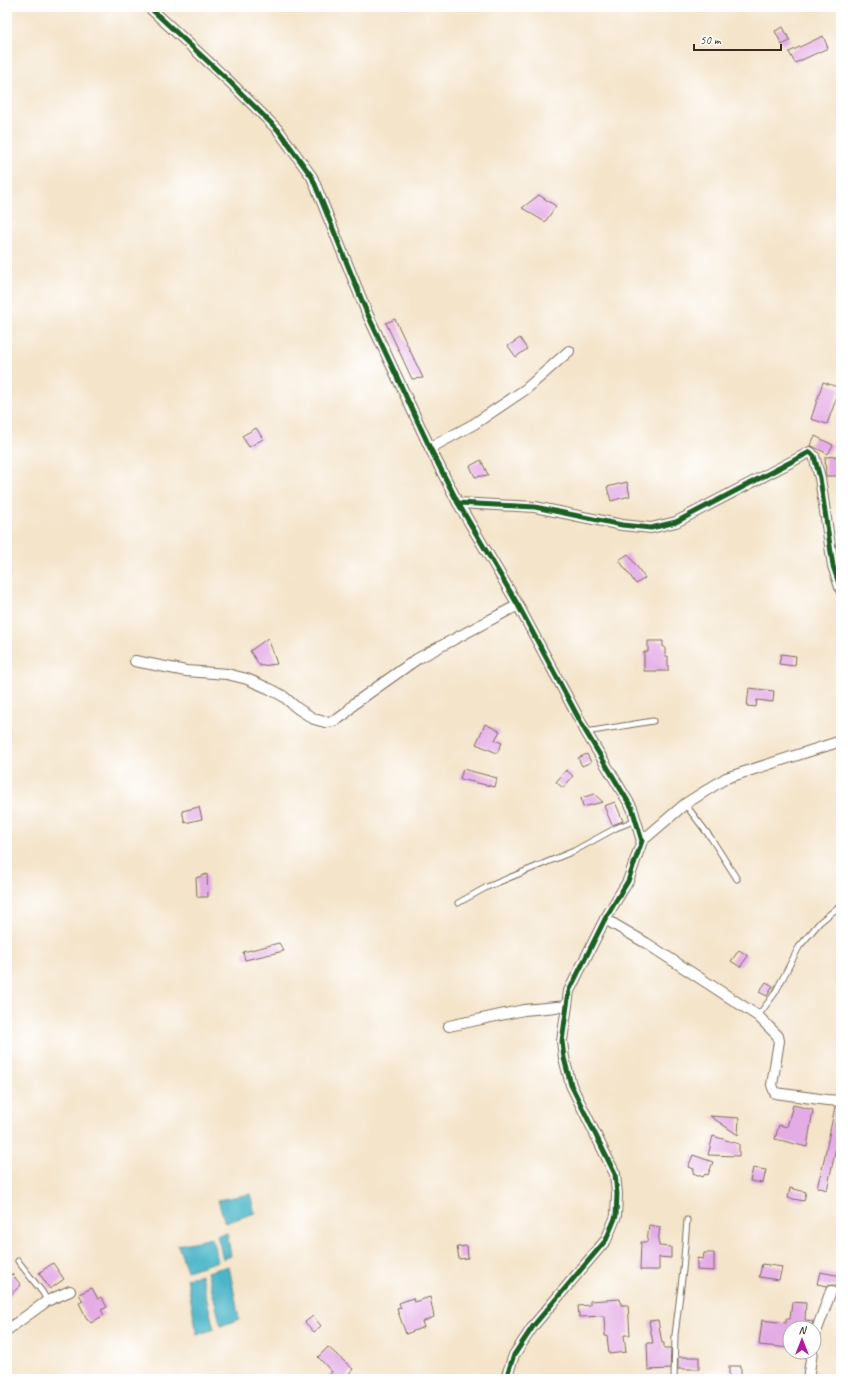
<svg xmlns="http://www.w3.org/2000/svg" width="848" height="1386" font-family="Caveat,sans-serif">
  <style>
    .water { fill: #4ab5c7; stroke: #427072 }
    .building { fill: #e4ace5 }
    .lines { fill: none; stroke-linecap: round; stroke-linejoin: round }
    .lane-casing { stroke: #7c6b5a; stroke-width: 7 }
    .street-casing { stroke: #7c6b5a; stroke-width: 12 }
    .lane { stroke: #fff; stroke-width: 5 }
    .street { stroke: #fff; stroke-width: 10 }
    .cycleway-casing { stroke: #fff; stroke-width: 8 }
    .cycleway { stroke: #1b5e20; stroke-width: 5 }
  </style>
  <rect width="100%" height="100%" fill="#fff"/>
  <filter id="ink" filterUnits="userSpaceOnUse"><feTurbulence type="fractalNoise" baseFrequency=".025" numOctaves="2"/><feDisplacementMap in="SourceGraphic" scale="8" xChannelSelector="R" yChannelSelector="G"/><feConvolveMatrix kernelMatrix="1 2 1 2 8 2 1 2 1" color-interpolation-filters="sRGB"/></filter>
  <filter id="wash" filterUnits="userSpaceOnUse"><feTurbulence type="fractalNoise" baseFrequency=".012" numOctaves="4" result="noise"/><feDisplacementMap in="SourceGraphic" scale="16" xChannelSelector="R" yChannelSelector="G"/><feGaussianBlur stdDeviation="0.9" result="paint"/><feColorMatrix in="noise" values="0 0 0 0 0 0 0 0 0 0 0 0 0 0 0 0 0 1.4 0 .05"/><feComposite in="paint" operator="in"/></filter>
  <g filter="url(#wash)">
    <rect width="100%" height="100%" fill="#f4e4ca"/>
    <g class="water">
      <polygon points="250,1194 255,1213 225,1223 218,1200"/>
      <polygon points="227,1233 231,1256 223,1259 217,1235"/>
      <polygon points="212,1238 218,1261 187,1271 178,1245"/>
      <polygon points="229,1266 239,1319 221,1326 207,1272"/>
      <polygon points="201,1275 214,1329 197,1335 187,1278"/>
    </g>
    <g id="blocks">
      <g class="building">
        <polygon points="783,27 790,41 782,45 775,31"/>
        <polygon points="823,36 828,48 795,63 789,52"/>
        <polygon points="539,195 556,206 545,222 522,208"/>
        <polygon points="395,319 423,378 412,379 386,323"/>
        <polygon points="520,338 527,349 516,357 508,346"/>
        <polygon points="823,382 840,388 827,424 811,419"/>
        <polygon points="256,428 263,439 249,447 242,436"/>
        <polygon points="815,436 833,445 828,454 810,445"/>
        <polygon points="841,456 841,476 826,476 825,457"/>
        <polygon points="481,460 488,475 475,477 470,466"/>
        <polygon points="627,482 630,496 611,501 607,487"/>
        <polygon points="628,554 645,578 636,584 619,560"/>
        <polygon points="268,638 277,664 260,666 250,651"/>
        <polygon points="648,641 663,641 663,647 665,647 665,656 668,656 668,671 644,671 644,652 648,652"/>
        <polygon points="781,654 796,656 795,666 779,664"/>
        <polygon points="749,688 774,691 773,702 757,700 756,707 747,706"/>
        <polygon points="485,724 500,731 495,740 502,743 497,753 476,744"/>
        <polygon points="587,754 591,762 582,766 578,758"/>
        <polygon points="463,769 497,778 495,787 460,779"/>
        <polygon points="566,770 573,776 563,788 556,782"/>
        <polygon points="594,794 603,802 583,807 581,798"/>
        <polygon points="615,802 623,821 612,825 604,806"/>
        <polygon points="199,807 202,819 185,823 182,811"/>
        <polygon points="207,874 208,897 197,897 196,878"/>
        <polygon points="279,943 284,951 245,960 243,952"/>
        <polygon points="739,950 748,956 740,967 731,961"/>
        <polygon points="766,982 773,986 767,996 759,992"/>
        <polygon points="793,1105 813,1110 807,1147 775,1139 779,1125 787,1127"/>
        <polygon points="835,1107 841,1107 841,1123 827,1190 817,1187 822,1169"/>
        <polygon points="710,1116 739,1118 738,1135"/>
        <polygon points="713,1136 739,1144 739,1156 708,1155"/>
        <polygon points="693,1155 713,1162 708,1175 705,1174 703,1177 693,1173 694,1169 688,1167"/>
        <polygon points="753,1168 766,1170 763,1183 750,1181"/>
        <polygon points="790,1188 806,1192 804,1201 788,1198"/>
        <polygon points="649,1225 660,1227 658,1243 659,1243 659,1246 671,1247 671,1258 659,1257 659,1270 640,1270 641,1242 647,1242"/>
        <polygon points="467,1246 468,1258 459,1259 457,1247"/>
        <polygon points="704,1253 714,1253 714,1271 697,1270 697,1258 703,1259"/>
        <polygon points="53,1263 64,1279 50,1289 39,1273"/>
        <polygon points="762,1264 782,1267 779,1280 759,1277"/>
        <polygon points="820,1272 841,1276 841,1288 833,1285 828,1286 817,1284"/>
        <polygon points="12,1274 21,1285 7,1298 7,1279"/>
        <polygon points="92,1288 98,1299 101,1297 107,1307 101,1310 104,1315 91,1323 88,1319 87,1319 79,1303 83,1301 79,1294"/>
        <polygon points="430,1297 434,1317 422,1322 424,1327 406,1334 397,1309 401,1308 399,1303 413,1298 414,1302"/>
        <polygon points="620,1299 621,1305 628,1305 630,1335 624,1335 626,1352 609,1354 607,1336 605,1336 604,1316 579,1317 578,1306 590,1305 590,1301"/>
        <polygon points="792,1302 806,1303 805,1320 813,1321 811,1328 790,1328 790,1348 759,1345 762,1320 786,1323 786,1319 790,1319"/>
        <polygon points="313,1316 321,1326 314,1332 305,1322"/>
        <polygon points="658,1320 662,1343 664,1343 664,1348 671,1348 670,1369 648,1370 647,1343 653,1343 649,1321"/>
        <polygon points="328,1347 353,1369 344,1379 326,1379 332,1372 318,1357"/>
        <rect x="678" y="1357" width="21" height="12"/>
        <rect x="729" y="1366" width="12" height="13"/>
      </g>
    </g>
  </g>
  <g filter="url(#ink)">
    <use href="#blocks" fill-opacity="0" stroke="#7c6b5a" stroke-width="1"/>
    <g class="lines">
      <g class="lane-casing">
        <g id="lane">
          <polyline points="586,732 653,721"/>
          <polyline points="685,804 711,838 737,879"/>
          <polyline points="458,903 487,887 574,851 616,828 636,820"/>
          <polyline points="758,1016 775,993 799,947 820,922 841,905"/>
          <polyline points="18,1261 43,1293 47,1301"/>
          <polyline points="674,1379 675,1335 683,1270 687,1220"/>
        </g>
      </g>
      <g class="street-casing">
        <g id="street">
          <polyline points="149,7 230,82 278,130 312,177 367,313 430,448 458,503 518,605 586,732 632,808 642,841 628,881 605,919 569,991 562,1041 564,1058 571,1085 615,1174 617,1194 616,1216 606,1240 534,1325 514,1355 507,1375 507,1379"/>
          <polyline points="430,448 474,424 526,389 569,351"/>
          <polyline points="458,503 535,507 622,525 651,528 676,522 810,452 814,456 820,478 833,566 841,590"/>
          <polyline points="135,661 186,671 227,674 247,679 270,689 283,696 297,708 314,719 325,722 335,721 345,714 355,703 417,659 518,605"/>
          <polyline points="642,841 685,804 726,778 841,741"/>
          <polyline points="605,919 646,943 758,1016 778,1036 779,1041 772,1085 775,1093 827,1100 841,1101"/>
          <polyline points="449,1026 524,1010 567,1006"/>
          <polyline points="7,1330 47,1301 70,1291"/>
          <polyline points="814,1343 816,1332 831,1291"/>
          <polyline points="808,1379 812,1352"/>
        </g>
      </g>
      <use href="#lane" class="lane"/>
      <use href="#street" class="street"/>
      <g class="cycleway-casing">
        <g id="cycleway">
          <polyline points="149,7 230,82 278,130 312,177 367,313 430,448 458,503 518,605 586,732 632,808 642,841 628,881 605,919 569,991 562,1041 564,1058 571,1085 615,1174 617,1194 616,1216 606,1240 534,1325 514,1355 507,1375 507,1379"/>
          <polyline points="458,503 535,507 622,525 651,528 676,522 810,452 814,456 820,478 833,566 841,590"/>
        </g>
      </g>
      <use href="#cycleway" class="cycleway"/>
    </g>
  </g>
  <rect width="848" height="1386" fill="none" stroke="#fff" stroke-width="24"/>
  <g transform="translate(802 1340)"><circle r="19" fill="#ffffff" stroke="#b1aaa5"/>
  <path d="M0-3L7 15L0 10L-7 15Z" fill="#b5179e"/>
  <text y="-6" font-size="11" font-weight="bold" text-anchor="middle" fill="#3b2a1e">N</text>
  </g>
  <path d="M694 44v6h87v-6" fill="none" stroke="#3b2a1e" stroke-width="2"/>
  <text x="700" y="44" font-size="12" fill="#3b2a1e" stroke="#ffffff" stroke-width="3" paint-order="stroke">50 m</text>
</svg>
